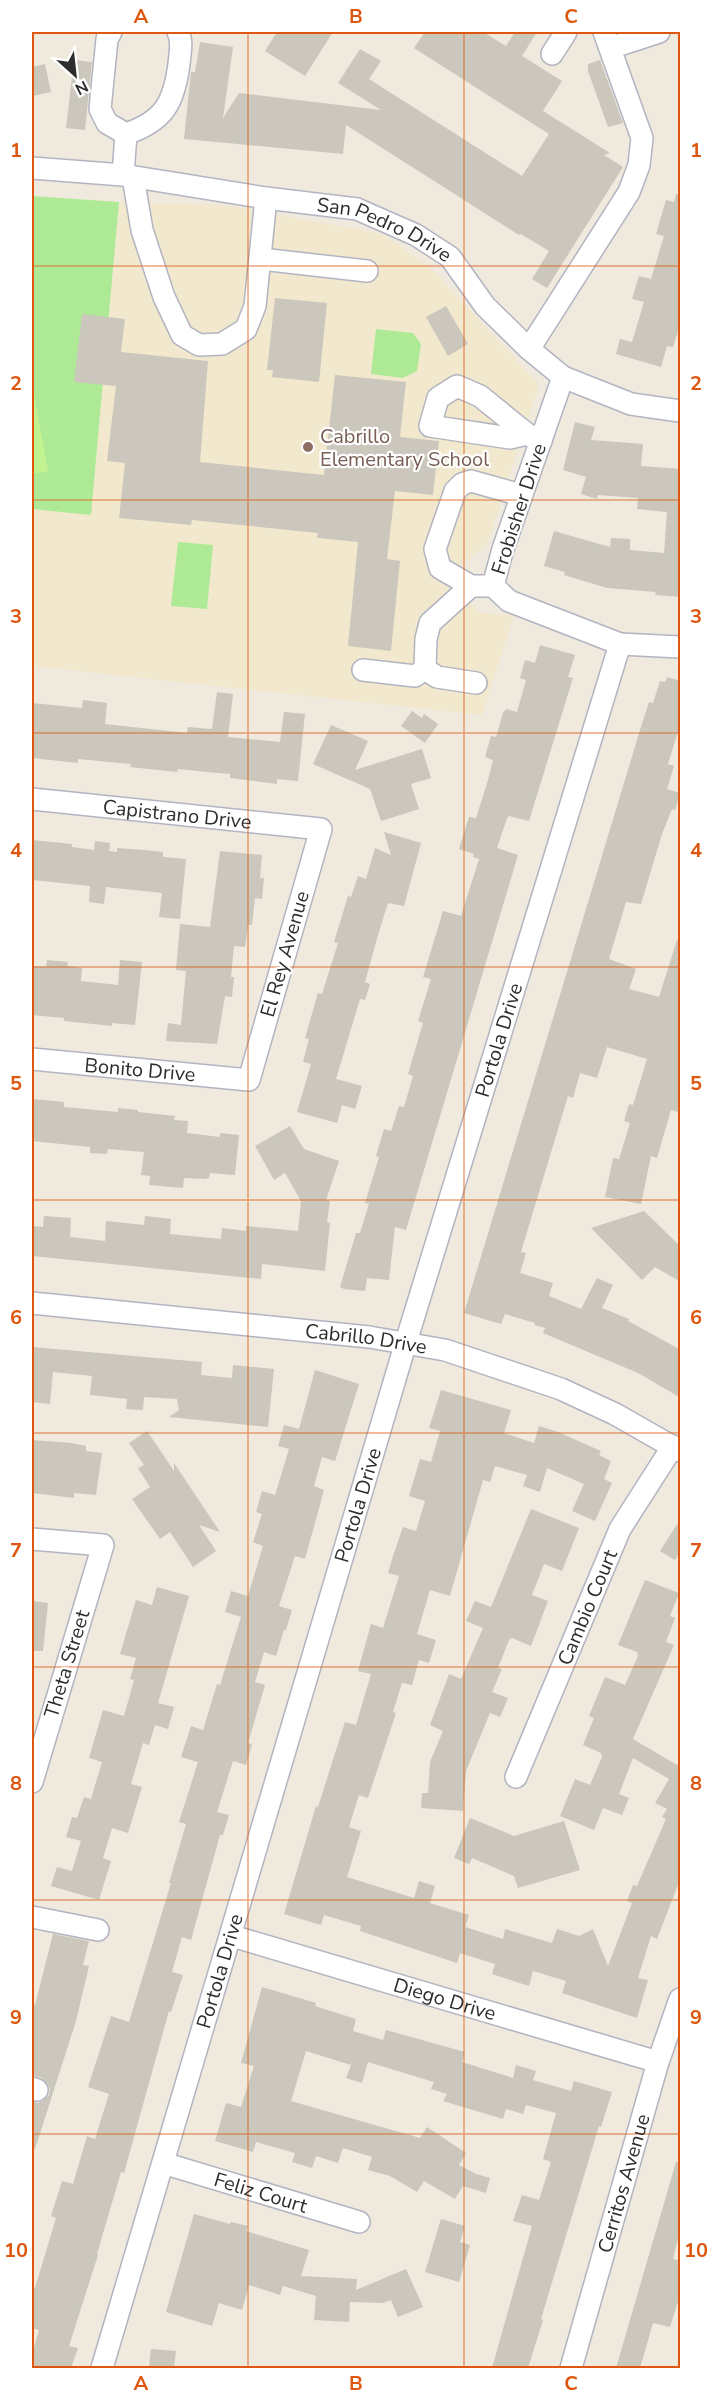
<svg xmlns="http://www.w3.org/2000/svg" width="712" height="2400" font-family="'Nunito Sans',sans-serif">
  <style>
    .education { fill: #f2e8cd }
    .green { fill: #aeea96 }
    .pitch { fill: #c3f291 }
    .building { fill: #cbc7bd }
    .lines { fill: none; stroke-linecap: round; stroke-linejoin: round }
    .minor-casing { stroke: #b2b4c1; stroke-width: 24 }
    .minor { stroke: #fff; stroke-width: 21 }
    .grid { fill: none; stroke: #df570e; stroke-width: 1.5; stroke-opacity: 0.55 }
    .education-dot { fill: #8d6e63; stroke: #fff; stroke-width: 2 }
    .labels { text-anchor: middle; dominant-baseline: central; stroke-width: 4.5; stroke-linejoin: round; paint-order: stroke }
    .street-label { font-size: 20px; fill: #2d2d2d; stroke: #fff }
    .education-label { font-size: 20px; fill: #785e54; stroke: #fff; text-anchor: start }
    .neatline { fill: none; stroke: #df570e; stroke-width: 2 }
    .grid-label { font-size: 20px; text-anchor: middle; font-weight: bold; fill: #df570e }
  </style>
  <rect width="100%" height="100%" fill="#efe9de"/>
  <polygon class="education" points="119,202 223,205 383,234 433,270 539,385 487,544 462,565 460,591 480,613 514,615 482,715 32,666 32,509 91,515"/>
  <g class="green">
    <polygon points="32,196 119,202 91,515 32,509"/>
    <polygon points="376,329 413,333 421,344 417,371 403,378 371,374"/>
    <polygon points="178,542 213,545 207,609 171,606"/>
  </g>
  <polygon class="pitch" points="32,383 48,471 32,474"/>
  <g class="building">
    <polygon points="277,32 333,32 305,76 265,51"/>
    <polygon points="425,32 483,32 506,46 515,32 537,32 522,56 562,81 543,111 610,153 604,155 623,167 547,288 532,279 549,251 521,234 519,235 346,125 343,154 184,139 191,72 195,72 200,42 233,47 223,118 239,93 381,110 338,83 360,49 381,61 369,79 522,176 549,134 414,48"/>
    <polygon points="74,60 92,62 85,130 66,128"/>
    <polygon points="600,60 623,123 608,127 588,71 588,64"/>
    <polygon points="45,64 51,92 32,96 32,67"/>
    <polygon points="676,194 681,194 681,322 673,347 667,346 661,367 616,354 620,339 632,342 644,302 632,299 639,276 651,279 664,236 656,234 666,200 674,202"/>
    <polygon points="275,298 327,303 319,382 272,377 273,370 267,370"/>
    <polygon points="446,306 468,344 448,356 426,317"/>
    <polygon points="82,314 125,319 121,352 208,361 200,462 324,475 335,375 406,382 400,437 439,441 433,495 395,491 387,559 400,561 391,651 348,646 358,542 317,538 318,533 192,520 191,525 119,518 125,463 107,461 116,386 74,382"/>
    <polygon points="575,422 595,427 591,440 643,444 641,466 681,469 681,597 655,595 656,592 607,588 564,575 565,572 544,566 554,531 610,547 611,538 630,539 630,550 664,553 667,512 637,509 638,498 598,495 597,499 581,494 586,477 563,470"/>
    <polygon points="540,645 575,655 568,677 573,678 529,821 509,816 507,818 497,848 518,855 418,1190 406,1230 395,1227 389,1280 367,1278 365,1291 344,1289 340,1287 356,1233 360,1233 369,1204 365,1203 379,1157 376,1156 384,1129 391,1131 399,1106 404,1107 413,1076 408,1074 423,1023 418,1021 431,979 423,977 443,911 461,916 479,859 473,857 474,854 459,849 469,817 476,818 488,780 493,760 485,757 491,736 496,737 503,713 506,709 517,712 526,680 520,678 525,660 535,663"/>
    <polygon points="667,677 681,681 681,732 678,732 668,764 674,766 667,789 680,793 675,810 672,809 662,834 641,904 626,902 609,959 636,969 629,989 659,997 677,940 681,940 681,1113 671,1110 657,1158 651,1156 641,1204 605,1197 613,1158 619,1159 630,1123 624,1121 629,1104 633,1105 647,1059 607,1047 597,1078 580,1073 573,1098 568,1096 521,1252 526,1253 520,1273 553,1283 549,1296 581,1309 597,1278 613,1285 602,1308 629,1319 628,1321 681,1350 681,1398 638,1373 543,1333 545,1328 534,1325 535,1323 505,1314 501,1324 464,1313 640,730 649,702 653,703 660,681 665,682"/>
    <polygon points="217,692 233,694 228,737 280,742 284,712 305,714 298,781 277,779 277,784 230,778 230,774 207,772 178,769 177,772 130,767 131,764 78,759 78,763 32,758 32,703 82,708 83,700 107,703 105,724 187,733 188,727 212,729"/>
    <polygon points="412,711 422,718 424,714 438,724 425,743 401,726"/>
    <polygon points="331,725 368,741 355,770 422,749 431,778 411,784 419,809 381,821 370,789 313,764"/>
    <polygon points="384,832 421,843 404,906 388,903 378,935 365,982 370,984 365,1000 360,999 336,1079 362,1086 355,1109 342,1105 337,1123 297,1112 311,1064 303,1062 309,1039 305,1038 318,993 322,994 338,943 334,942 348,896 351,897 358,876 366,879 375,848 391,855"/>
    <polygon points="32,840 72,844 72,847 94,850 95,841 110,843 109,851 117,852 117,848 144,850 163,852 163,857 186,859 180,919 159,917 162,893 106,887 104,904 89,902 90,886 32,880"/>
    <polygon points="220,851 262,855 260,878 264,878 262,899 255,898 252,925 248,925 245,947 234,946 231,977 234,977 232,997 225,996 217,1044 166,1041 168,1023 181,1025 186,971 176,970 180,924 210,927"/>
    <polygon points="47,960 68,962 67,966 82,968 81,981 118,985 120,960 142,962 135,1025 112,1023 112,1026 93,1024 64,1021 64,1018 32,1015 32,966 46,967"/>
    <polygon points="32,1099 64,1102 64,1107 118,1112 118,1108 138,1110 138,1112 175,1116 174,1120 188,1121 187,1133 220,1137 220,1133 239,1135 235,1175 210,1173 209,1178 205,1179 184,1178 183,1188 149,1185 150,1176 141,1175 144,1152 108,1149 107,1154 90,1153 90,1147 32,1141"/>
    <polygon points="290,1126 304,1149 339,1161 326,1200 330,1201 327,1222 330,1223 325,1271 262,1264 261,1279 32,1256 32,1226 43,1227 44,1216 71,1218 70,1237 105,1241 106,1221 144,1225 145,1216 171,1219 170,1234 221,1239 222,1228 246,1231 246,1226 298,1231 301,1201 285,1173 274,1180 255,1146"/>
    <polygon points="644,1211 681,1247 681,1282 655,1267 642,1280 591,1228"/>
    <polygon points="32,1347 202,1362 201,1375 232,1378 233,1365 274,1369 268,1427 169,1417 179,1410 177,1399 144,1397 143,1410 126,1409 127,1399 90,1395 92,1376 53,1372 50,1404 32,1402"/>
    <polygon points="315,1370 359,1384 335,1461 322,1457 314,1486 324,1490 305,1559 295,1556 279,1606 292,1610 286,1630 284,1630 276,1656 264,1652 255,1682 265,1685 248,1743 252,1744 246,1765 233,1761 217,1812 229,1815 223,1835 220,1835 191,1940 182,1937 172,1972 183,1975 171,2012 169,2011 124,2173 121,2172 97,2254 98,2255 69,2346 78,2348 71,2368 32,2368 32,2354 39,2330 32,2328 32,2287 35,2288 56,2218 51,2216 62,2181 73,2184 87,2136 95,2139 109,2094 88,2087 111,2016 129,2022 171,1883 169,1883 186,1824 179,1822 198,1762 181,1757 191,1726 203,1730 217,1684 220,1685 241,1617 225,1612 231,1591 248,1596 263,1546 253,1542 262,1514 256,1512 262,1491 275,1495 289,1449 278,1446 284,1425 299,1429"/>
    <polygon points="441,1390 511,1410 504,1433 534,1443 539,1426 558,1432 601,1451 599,1455 611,1461 604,1479 612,1483 595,1521 572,1511 584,1484 547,1468 540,1492 523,1486 527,1475 495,1466 490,1482 483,1480 450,1596 430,1590 417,1634 436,1640 429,1663 419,1660 412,1685 402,1683 393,1712 396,1713 368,1798 359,1795 349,1827 361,1831 347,1877 414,1898 419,1881 435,1886 430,1903 469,1915 465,1927 503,1939 505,1929 552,1943 557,1929 579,1936 593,1929 608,1966 632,1903 627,1901 633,1885 637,1886 666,1819 662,1817 667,1809 655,1803 669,1779 633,1758 619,1794 629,1798 622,1815 603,1808 594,1830 560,1816 575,1779 590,1785 602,1757 601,1753 583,1745 594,1718 589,1716 605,1677 625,1685 638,1656 637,1652 618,1645 645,1580 679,1593 670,1616 675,1618 666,1642 674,1645 633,1739 677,1765 681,1758 681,1877 657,1939 651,1936 638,1978 648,1980 637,2018 562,1993 566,1981 533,1971 529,1986 492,1974 495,1964 460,1953 457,1963 360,1931 361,1926 324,1915 321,1925 284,1914 316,1806 318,1807 345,1722 356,1725 371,1674 358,1671 371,1624 383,1628 399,1576 388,1573 394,1553 403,1527 416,1531 425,1501 409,1496 420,1459 431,1462 440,1431 429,1428"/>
    <polygon points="147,1431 174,1471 174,1463 220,1532 199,1525 216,1551 193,1567 170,1532 160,1539 132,1499 150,1487 138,1468 144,1465 129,1443"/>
    <polygon points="32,1440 71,1443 86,1446 86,1451 102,1453 96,1495 74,1493 74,1498 32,1493"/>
    <polygon points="531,1509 579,1528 562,1571 544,1564 532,1595 548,1601 531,1646 512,1638 509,1640 498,1668 502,1669 492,1692 508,1698 500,1717 490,1713 466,1771 463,1811 421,1808 422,1793 428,1793 430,1762 443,1731 430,1725 449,1674 461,1679 483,1628 466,1621 475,1601 491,1607"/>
    <polygon points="681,1518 681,1550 675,1560 660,1551"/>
    <polygon points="157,1587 189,1596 158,1703 174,1707 168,1729 155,1725 149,1745 143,1743 131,1784 142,1787 128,1833 112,1828 103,1858 111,1861 99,1900 51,1886 57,1867 72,1871 81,1841 66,1837 72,1817 77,1818 84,1797 91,1799 102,1762 89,1758 103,1710 124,1716 134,1680 130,1679 136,1658 120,1654 136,1600 152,1605"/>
    <polygon points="32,1601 48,1603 43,1651 32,1651"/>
    <polygon points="470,1818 514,1836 564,1821 580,1870 518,1888 514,1876 472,1858 469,1864 454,1858"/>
    <polygon points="53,1934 89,1941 83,1965 89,1966 76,2021 35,2149 32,2148 32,2102 38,2103 44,2100 49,2095 50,2089 47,2083 42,2078 32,2075 32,2004 35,2005"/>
    <polygon points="262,1987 316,2003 315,2006 356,2019 353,2031 383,2040 386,2030 465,2052 462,2062 513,2078 516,2065 536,2071 533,2080 571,2091 574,2081 612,2092 601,2127 599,2126 541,2319 543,2320 528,2368 492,2368 532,2226 513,2221 522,2195 539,2200 551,2162 543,2159 556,2113 526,2105 523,2114 506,2109 503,2119 443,2101 447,2094 431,2089 434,2082 368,2062 362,2083 346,2078 351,2065 306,2051 291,2101 420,2138 427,2127 466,2153 459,2165 476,2174 490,2178 486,2193 463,2186 455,2199 424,2181 417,2192 390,2176 368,2170 372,2157 343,2148 338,2163 316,2156 312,2168 292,2162 295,2153 256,2142 253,2152 215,2141 226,2103 241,2107 254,2066 241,2063"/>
    <polygon points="676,2162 681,2162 681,2226 673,2259 681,2261 681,2292 670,2327 653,2323 640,2368 616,2368"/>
    <polygon points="194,2214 230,2224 231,2222 248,2226 246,2231 309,2250 301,2276 357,2279 356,2290 406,2269 423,2307 398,2317 391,2300 383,2303 350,2302 349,2322 314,2320 316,2296 283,2286 280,2295 249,2285 242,2310 219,2303 212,2326 166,2312"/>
    <polygon points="441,2219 465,2226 460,2242 470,2245 459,2282 425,2272"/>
    <polygon points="151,2349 176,2351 174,2368 149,2368"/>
  </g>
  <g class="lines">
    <g class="minor-casing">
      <g id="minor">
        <path d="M111,32L107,39L100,109L107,123L126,134C164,121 174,103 179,64C180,52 183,42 178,32"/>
        <polyline points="610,48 659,32"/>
        <polyline points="552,54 566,32"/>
        <path id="s1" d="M32,168L123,175L266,198L357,209L416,235L450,257L485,306L529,349L563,377L631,404L680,411"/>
        <polyline points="123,175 126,134"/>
        <polyline points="133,177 142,230 164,297 182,335 199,345 222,344 246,329 255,306 266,198"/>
        <polyline points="261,259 367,271"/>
        <polyline points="529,349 629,192 639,165 642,138 604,32"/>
        <polyline points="563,377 503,549 493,586 509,601 620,644 680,647"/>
        <polyline points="527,434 510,438 430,426 438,398 457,386 480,396 527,434 541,441"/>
        <polyline points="471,586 430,623 426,639 425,669 437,677 476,683"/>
        <polyline points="493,586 471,586 440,568 435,549 455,491 462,484 471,481 521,495"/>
        <polyline points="363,670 415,676 425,669"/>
        <path id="s2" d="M32,799L321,829L249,1080L32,1059"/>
        <path id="s3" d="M32,1303L369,1337L445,1350L561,1389L615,1414L680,1451"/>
        <polyline points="32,1539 103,1545 32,1782"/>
        <path id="s4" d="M516,1777L620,1529L673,1446"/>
        <polyline points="32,1917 98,1930"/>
        <path id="s5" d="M232,1936L658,2062"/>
        <polyline points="32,2088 37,2090"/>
        <path id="s6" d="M163,2163L359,2222"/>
        <path id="s7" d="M102,2368L406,1342L620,644"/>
        <path id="s8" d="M571,2368L658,2062L680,1999"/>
      </g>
    </g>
    <use href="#minor" class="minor"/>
  </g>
  <path class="grid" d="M248,32V2368M464,32V2368M32,266H680M32,500H680M32,733H680M32,967H680M32,1200H680M32,1433H680M32,1667H680M32,1900H680M32,2134H680"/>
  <circle class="education-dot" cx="308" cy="447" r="6"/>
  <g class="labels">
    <g class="street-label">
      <text stroke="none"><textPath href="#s1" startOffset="360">San Pedro Drive</textPath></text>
      <text transform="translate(519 509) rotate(-72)">Frobisher Drive</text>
      <text stroke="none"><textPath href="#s2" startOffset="146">Capistrano Drive</textPath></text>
      <text transform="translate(285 954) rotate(-74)">El Rey Avenue</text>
      <text stroke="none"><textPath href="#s7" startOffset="1386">Portola Drive</textPath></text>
      <text transform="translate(140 1070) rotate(5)">Bonito Drive</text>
      <text stroke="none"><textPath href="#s3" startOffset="336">Cabrillo Drive</textPath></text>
      <text stroke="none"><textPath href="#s7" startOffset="900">Portola Drive</textPath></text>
      <text stroke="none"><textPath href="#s4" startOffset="184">Cambio Court</textPath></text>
      <text transform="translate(67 1664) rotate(-73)">Theta Street</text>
      <text stroke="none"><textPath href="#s7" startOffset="414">Portola Drive</textPath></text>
      <text stroke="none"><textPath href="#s5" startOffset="222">Diego Drive</textPath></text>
      <text stroke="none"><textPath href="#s8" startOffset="192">Cerritos Avenue</textPath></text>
      <text stroke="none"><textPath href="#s6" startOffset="102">Feliz Court</textPath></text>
    </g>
    <g class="education-label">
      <text x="320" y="436">Cabrillo<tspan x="320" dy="23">Elementary School</tspan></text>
    </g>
  </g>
  <rect width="712" height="2400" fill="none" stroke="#ffffff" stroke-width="66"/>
  <g transform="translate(75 75) rotate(153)" stroke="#ffffff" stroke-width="4.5" paint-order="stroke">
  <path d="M0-4.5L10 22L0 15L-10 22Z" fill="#2d2d2d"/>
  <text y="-9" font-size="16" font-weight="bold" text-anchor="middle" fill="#2d2d2d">N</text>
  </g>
  <rect x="33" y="33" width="646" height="2334" class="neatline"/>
  <g class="grid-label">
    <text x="141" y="23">A</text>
    <text x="356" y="23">B</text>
    <text x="571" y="23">C</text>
    <text x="16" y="157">1</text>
    <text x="696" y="157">1</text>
    <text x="16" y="390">2</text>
    <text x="696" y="390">2</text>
    <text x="16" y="623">3</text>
    <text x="696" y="623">3</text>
    <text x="16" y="857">4</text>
    <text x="696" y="857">4</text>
    <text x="16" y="1090">5</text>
    <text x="696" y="1090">5</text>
    <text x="16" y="1324">6</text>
    <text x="696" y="1324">6</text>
    <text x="16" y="1557">7</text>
    <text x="696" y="1557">7</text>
    <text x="16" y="1790">8</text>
    <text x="696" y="1790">8</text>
    <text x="16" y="2024">9</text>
    <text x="696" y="2024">9</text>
    <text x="16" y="2257">10</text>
    <text x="696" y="2257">10</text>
    <text x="141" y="2390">A</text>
    <text x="356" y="2390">B</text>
    <text x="571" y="2390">C</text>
  </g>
</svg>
